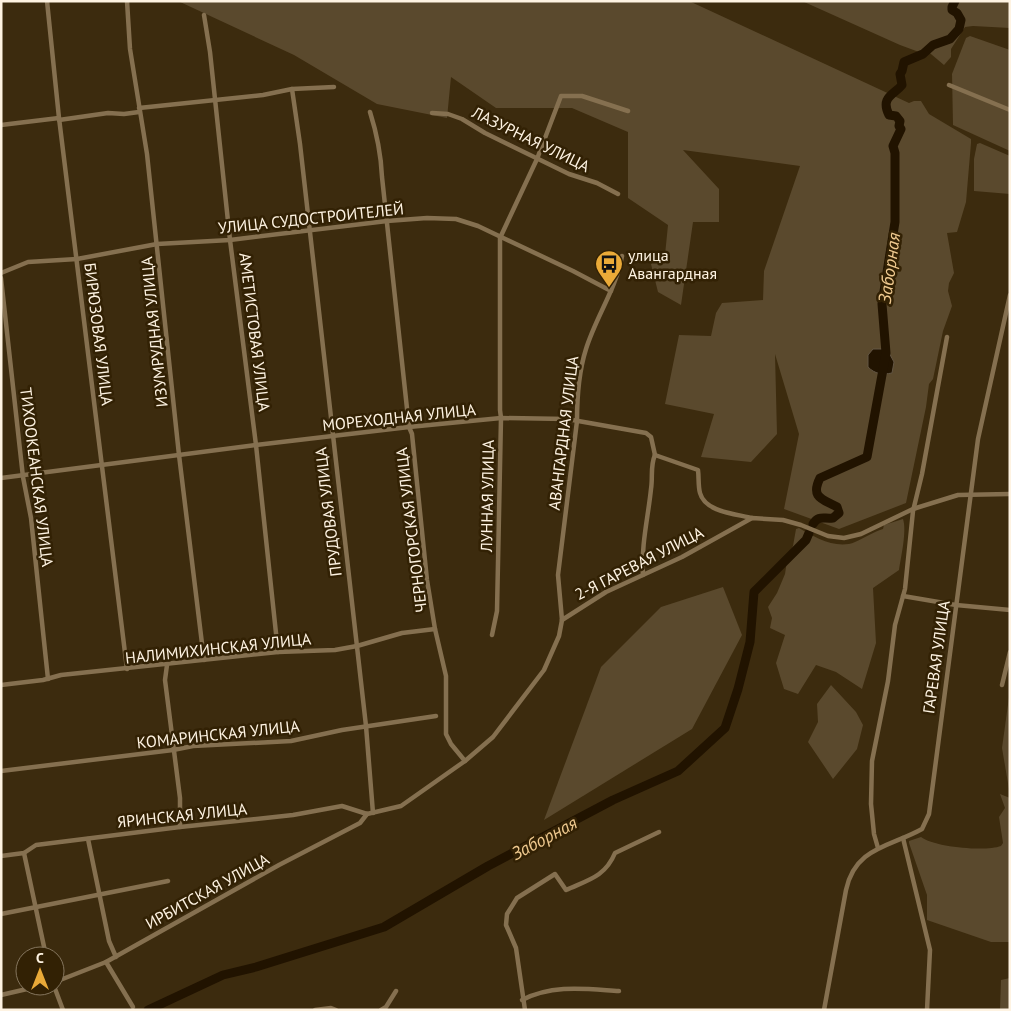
<svg xmlns="http://www.w3.org/2000/svg" width="1011" height="1011" font-family="'PT Sans',sans-serif">
  <style>
    .green { fill: #5a492d }
    .water { fill: #211300; stroke: #635644 }
    .lines { fill: none; stroke-linecap: round; stroke-linejoin: round }
    .river { stroke: #211300; stroke-width: 9 }
    .minor { stroke: #857050; stroke-width: 4.5 }
    .labels { text-anchor: middle; dominant-baseline: central; stroke-width: 5; stroke-linejoin: round; paint-order: stroke }
    .street-label { font-size: 16px; fill: #fef3e2; stroke: #322104 }
    .poi-label { font-size: 16px; fill: #fef3e2; stroke: #322104; text-anchor: start }
    .water-label { font-size: 18px; font-style: italic; fill: #efc98f; stroke: #322104 }
  </style>
  <rect width="100%" height="100%" fill="#3c2b0e"/>
  <g class="green">
    <polygon points="178,1 689,1 909,103 914,101 921,101 929,114 971,139 971,143 966,202 957,232 947,233 954,273 949,283 948,291 952,306 943,331 933,379 929,384 926,407 906,503 839,529 784,509 799,434 775,354 777,434 751,462 701,457 714,414 665,404 679,335 711,336 716,313 722,303 763,300 764,271 800,166 683,150 719,189 719,222 693,222 681,305 658,292 651,264 665,255 668,225 628,198 628,132 572,108 496,108 451,77 447,118 377,104 294,55"/>
    <polygon points="802,1 1010,1 1010,28 973,26 965,27 951,49 951,57 944,65 925,49 919,52 900,45"/>
    <polygon points="970,36 1010,50 1010,151 953,125 952,74 966,38"/>
    <polygon points="980,143 1010,156 1010,194 974,191 974,159 977,144"/>
    <path d="M903,519C907,531 901,557 899,570L873,588L876,643L862,689L836,672L816,665L798,694L784,689L776,663L785,635L770,628L772,618L768,607L777,593L785,574L788,554L793,546L796,529L799,528C814,537 837,550 855,542C864,538 873,532 883,529L884,525Z"/>
    <polygon points="723,587 742,635 692,729 544,820 601,667 661,607"/>
    <polygon points="831,685 856,712 863,725 857,749 833,779 808,742 818,722 817,704"/>
    <polygon points="1010,690 1010,795 1002,748"/>
    <path d="M1000,794L1010,798V942H991L927,920V895L909,843V841L921,837C934,847 985,852 1001,846L1003,843L999,817L1005,808Z"/>
    <polygon points="1010,978 1010,1010 1000,1010 1001,980"/>
  </g>
  <path class="water" d="M873,349H887L894,362L892,373C882,375 875,374 868,367V355Z"/>
  <g class="lines">
    <g class="river">
      <path d="M813,524C819,515 823,519 833,518L839,513L837,507C823,499 810,498 820,478L867,457L886,353L882,304L895,222V153L893,146L901,129L899,126L900,121L896,116L889,115C880,97 894,95 902,85L900,74L902,71L904,62L923,54L933,45L950,39L959,29L961,20L957,13L952,10V7L955,1"/>
      <polyline points="148,1010 223,975 256,967 384,927 488,866 560,828 613,800 678,771 725,728 738,689 750,642 754,592 806,540 809,533"/>
    </g>
    <g class="minor">
      <polyline points="47,1 59,118 127,669"/>
      <polyline points="127,1 130,49 147,154 179,455 204,660"/>
      <polyline points="204,15 210,52 230,240 256,445 278,652"/>
      <polyline points="949,85 1010,110"/>
      <polyline points="292,89 300,144 366,726 373,813"/>
      <polyline points="139,108 263,95 292,89 334,87"/>
      <path d="M370,112C377,134 381,154 382,177L409,427L412,434L427,580L435,629L446,676V734L451,744L465,761"/>
      <polyline points="432,113 448,114 462,119 485,133 569,174 597,183 618,194"/>
      <polyline points="59,120 108,113 124,114 139,112"/>
      <polyline points="1,125 59,118"/>
      <polyline points="1,273 28,262 77,259 157,244 230,240 387,221 427,218 456,219 478,226 573,271 611,291"/>
      <polyline points="1,278 23,477 31,518 48,679"/>
      <path d="M655,455L698,470C699,477 698,486 700,493C705,512 736,514 752,518"/>
      <polyline points="1,478 256,445 409,427 501,418 567,419 646,433 651,437 655,455"/>
      <path d="M643,575C641,545 648,518 651,489C653,477 650,466 655,455"/>
      <polyline points="903,596 956,605 1010,610"/>
      <polyline points="562,620 606,592 682,557 752,518 783,520 801,525 828,536 844,538 861,534 913,509 958,495 1010,494"/>
      <polyline points="492,635 497,611 501,418 500,410 500,238 537,159 561,96 582,96 628,111"/>
      <polyline points="167,665 165,680 180,798 180,827"/>
      <polyline points="1,685 43,680 61,675 278,652 335,650 357,646 402,633 435,629"/>
      <polyline points="1002,685 1010,652"/>
      <polyline points="1,771 173,750 193,746 291,741 342,730 436,716"/>
      <path d="M367,814L401,806L465,761L493,737L544,670L559,636L562,620L558,575L577,421C577,399 579,371 586,349C596,317 616,289 622,256"/>
      <polyline points="903,838 930,950 927,1010"/>
      <polyline points="88,839 109,941 116,957"/>
      <polyline points="878,848 874,834 871,804 872,761 888,681 895,625 905,589 913,511 922,474 947,337"/>
      <polyline points="24,853 46,956"/>
      <polyline points="1,856 24,853 36,845 180,827 293,815 342,806 367,814"/>
      <polyline points="1,914 168,881"/>
      <polyline points="106,962 133,1007"/>
      <polyline points="55,982 106,962 279,865 360,823 367,814"/>
      <polyline points="54,986 63,1010"/>
      <polyline points="1,995 40,986"/>
      <path d="M522,1000C553,984 586,989 619,991"/>
      <polyline points="315,1010 331,1008 336,1010"/>
      <polyline points="381,1010 386,1007 396,991"/>
      <path d="M525,1010L516,948L506,925L507,914L517,898L555,874L566,890C588,880 605,877 615,853L659,832"/>
      <path d="M824,1010L846,890C855,847 890,847 922,829L929,814L978,439L1010,295"/>
    </g>
  </g>
  <defs>
    <g id="bus-pin" transform="scale(1.4375)"><path d="M0 17L-7.5 6A9.5 9.5 0 1 1 7.5 6Z" fill="#eaaa38" stroke="#322104"/><path d="M-5-6H5V4H4V6H2V4H-2V6H-4V4H-5ZM-3.5-4V0h7V-4ZM-3.5 1.2v1.5H-2V1.2ZM2 1.2v1.5H3.5V1.2Z" fill="#111"/></g>
  </defs>
  <g fill-rule="evenodd">
    <use href="#bus-pin" x="609" y="264"/>
  </g>
  <g class="labels">
    <g class="street-label">
      <text transform="translate(531 139) rotate(26)">ЛАЗУРНАЯ УЛИЦА</text>
      <text transform="translate(311 218) rotate(-6)">УЛИЦА СУДОСТРОИТЕЛЕЙ</text>
      <text transform="translate(154 332) rotate(-96)">ИЗУМРУДНАЯ УЛИЦА</text>
      <text transform="translate(255 332) rotate(83)">АМЕТИСТОВАЯ УЛИЦА</text>
      <text transform="translate(99 334) rotate(83)">БИРЮЗОВАЯ УЛИЦА</text>
      <text transform="translate(399 417) rotate(-6)">МОРЕХОДНАЯ УЛИЦА</text>
      <text transform="translate(563 433) rotate(-83)">АВАНГАРДНАЯ УЛИЦА</text>
      <text transform="translate(37 477) rotate(83)">ТИХООКЕАНСКАЯ УЛИЦА</text>
      <text transform="translate(487 496) rotate(-89)">ЛУННАЯ УЛИЦА</text>
      <text transform="translate(328 512) rotate(-97)">ПРУДОВАЯ УЛИЦА</text>
      <text transform="translate(411 530) rotate(-97)">ЧЕРНОГОРСКАЯ УЛИЦА</text>
      <text transform="translate(639 563) rotate(-27)">2-Я ГАРЕВАЯ УЛИЦА</text>
      <text transform="translate(218 648) rotate(-6)">НАЛИМИХИНСКАЯ УЛИЦА</text>
      <text transform="translate(936 657) rotate(-82)">ГАРЕВАЯ УЛИЦА</text>
      <text transform="translate(218 734) rotate(-6)">КОМАРИНСКАЯ УЛИЦА</text>
      <text transform="translate(182 815) rotate(-6)">ЯРИНСКАЯ УЛИЦА</text>
      <text transform="translate(207 891) rotate(-29)">ИРБИТСКАЯ УЛИЦА</text>
    </g>
    <g class="poi-label">
      <text x="628" y="255">улица<tspan x="628" dy="18">Авангардная</tspan></text>
    </g>
    <g class="water-label">
      <text transform="translate(889 268) rotate(-82)">Заборная</text>
      <text transform="translate(544 838) rotate(-28)">Заборная</text>
    </g>
  </g>
  <rect width="1011" height="1011" fill="none" stroke="#fef3e2" stroke-width="5"/>
  <g transform="translate(40 971)"><circle r="24" fill="#322104" stroke="#84755d"/>
  <path d="M0-4L9 19L0 12L-9 19Z" fill="#eaaa38"/>
  <text y="-8" font-size="14" font-weight="bold" text-anchor="middle" fill="#fef3e2">С</text>
  </g>
</svg>
